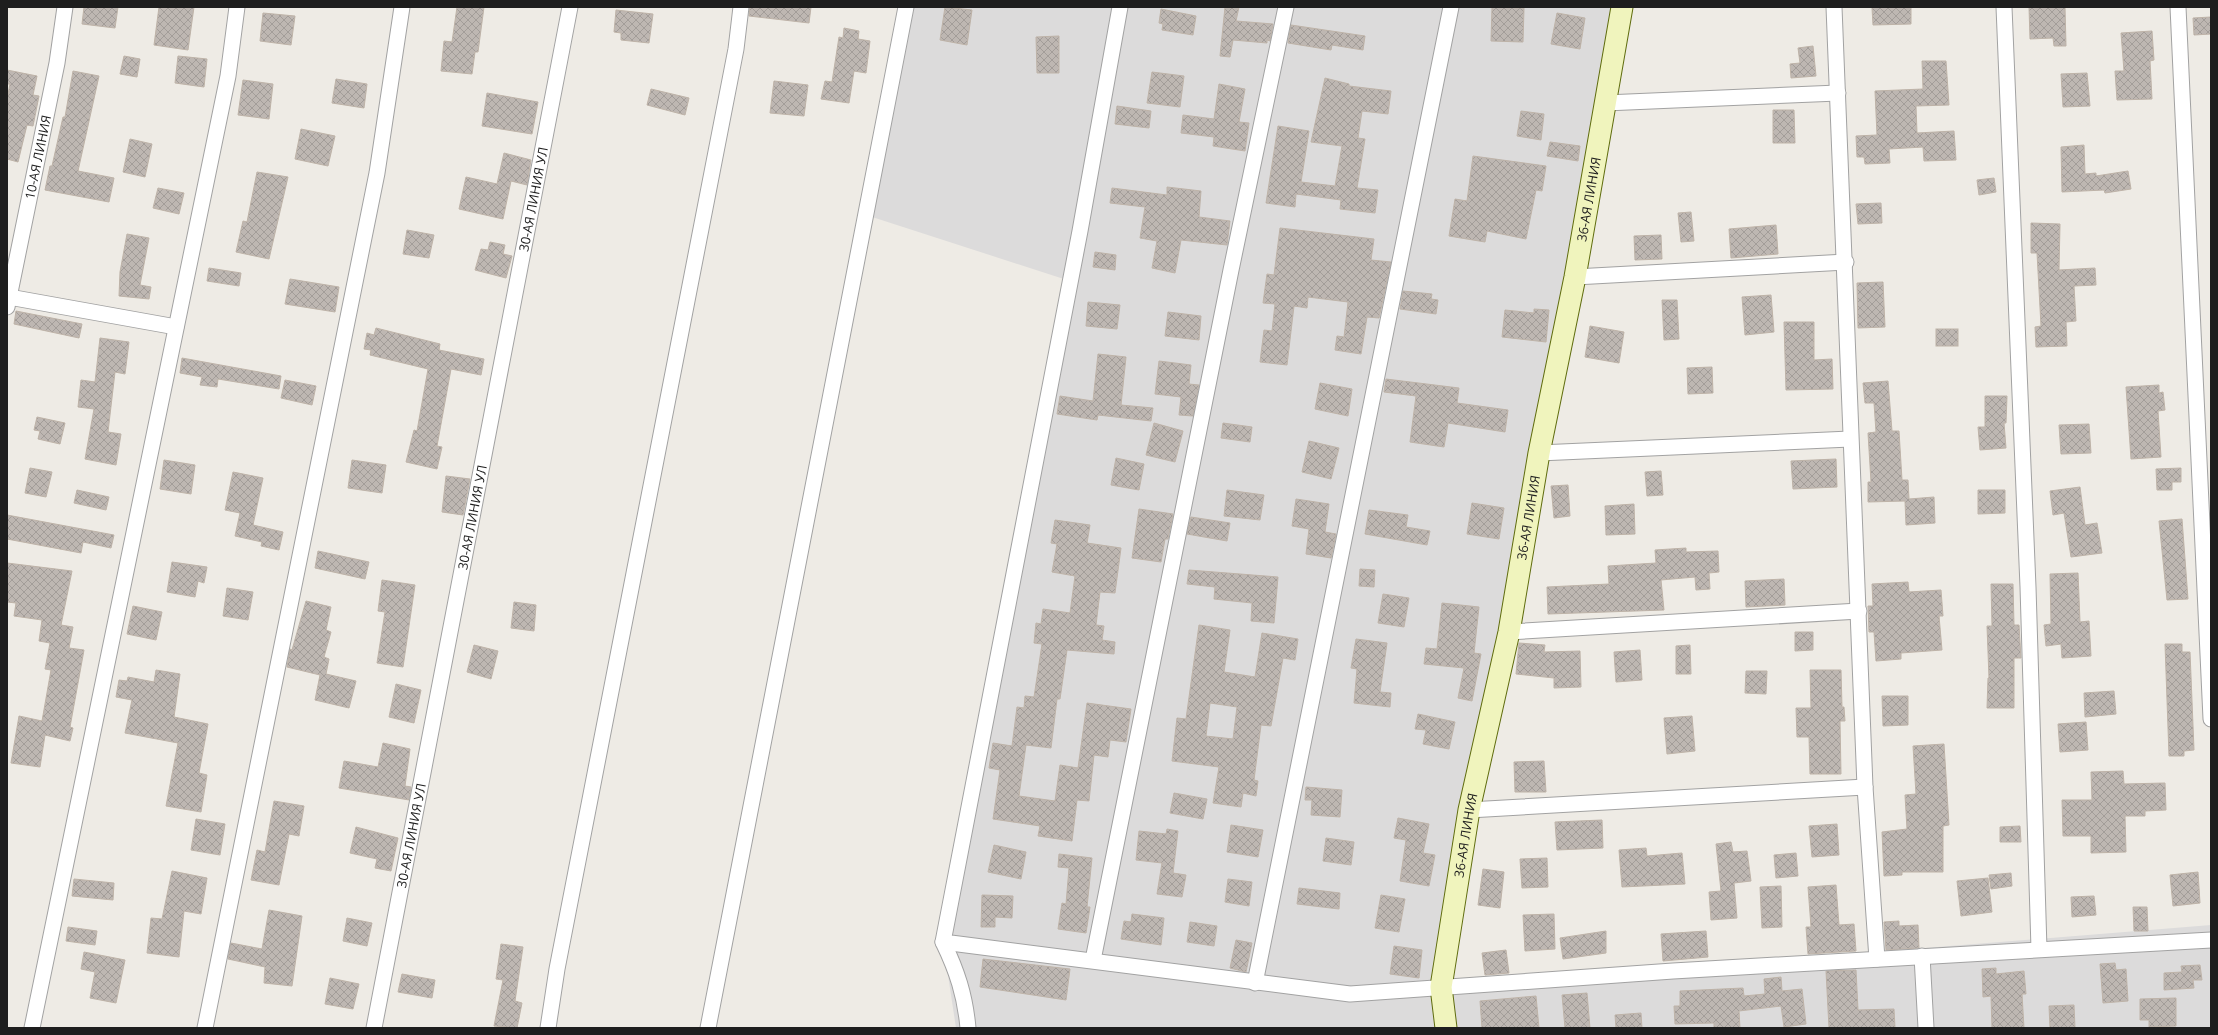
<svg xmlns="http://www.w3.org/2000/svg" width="2218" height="1035" font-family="'Open Sans',sans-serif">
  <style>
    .residential { fill: #dcdbdb }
    .building { fill: url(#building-cross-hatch); stroke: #beb3a8; fill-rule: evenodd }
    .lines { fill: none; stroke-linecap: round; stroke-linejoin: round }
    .street-casing { stroke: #a2a2a2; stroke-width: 17 }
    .secondary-casing { stroke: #5f6c0e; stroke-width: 23 }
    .street { stroke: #fff; stroke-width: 15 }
    .secondary { stroke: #f0f4bd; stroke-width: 21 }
    .labels { text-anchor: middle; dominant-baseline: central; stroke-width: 3.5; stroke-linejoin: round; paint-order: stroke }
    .street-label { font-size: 13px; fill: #1e1e1e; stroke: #fff }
  </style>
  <defs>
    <pattern id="building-cross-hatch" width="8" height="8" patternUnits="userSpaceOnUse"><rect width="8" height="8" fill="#beb7b2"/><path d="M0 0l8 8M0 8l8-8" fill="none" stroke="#a39d99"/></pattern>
  </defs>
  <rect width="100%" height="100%" fill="#eeebe5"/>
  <polygon class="residential" points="906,7 1615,7 1441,987 2211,925 2211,1028 956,1028 943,942 1070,281 866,215"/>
  <g class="building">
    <polygon points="84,7 118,7 115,28 82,24"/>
    <polygon points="159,7 194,7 188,50 154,45"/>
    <polygon points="457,7 484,7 478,52 475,52 472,74 441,71 444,41 452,42"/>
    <polygon points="750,7 811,7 809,23 749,16"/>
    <polygon points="945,7 972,10 967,45 940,40"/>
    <polygon points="1225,7 1239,7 1236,21 1273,24 1270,41 1267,40 1267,43 1233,40 1230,57 1220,56"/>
    <polygon points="1492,7 1524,8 1523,42 1491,41"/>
    <polygon points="1879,7 1911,7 1911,24 1873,25 1872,8"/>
    <polygon points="2029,7 2065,7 2066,46 2054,46 2053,38 2030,39"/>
    <polygon points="1161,9 1196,16 1193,35 1162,30 1163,24 1159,23"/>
    <polygon points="616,10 653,14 649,43 621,40 621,33 614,32"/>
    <polygon points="263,13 295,16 291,45 260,41"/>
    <polygon points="1557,13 1585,18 1580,49 1551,44"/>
    <polygon points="2211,17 2211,34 2194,35 2193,18"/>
    <polygon points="1291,25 1365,36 1363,50 1332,45 1331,50 1288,43"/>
    <polygon points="844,28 859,31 858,39 870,41 866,73 854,71 849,103 821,99 825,81 832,82 839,37 843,38"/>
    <polygon points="2152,31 2154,60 2150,61 2152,99 2117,100 2115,71 2124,71 2121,33"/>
    <polygon points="1059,36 1059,73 1037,73 1036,37"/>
    <polygon points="1813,46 1816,76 1791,78 1790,64 1800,63 1798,48"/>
    <polygon points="124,56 140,59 137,77 120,74"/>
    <polygon points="178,56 207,59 204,87 175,83"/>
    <polygon points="1922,61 1946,61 1949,105 1916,106 1917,133 1954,131 1956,160 1924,161 1923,147 1889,149 1890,163 1865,164 1864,157 1857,157 1856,136 1877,135 1875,91 1923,89"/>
    <polygon points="7,70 37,76 33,95 39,96 33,126 27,125 18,162 7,159 7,99 10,84 7,84"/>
    <polygon points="73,71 99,76 78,171 114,178 109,202 45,190 50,166 52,166 63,117 65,117"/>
    <polygon points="1152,72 1184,76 1180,107 1147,103"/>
    <polygon points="2087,73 2090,106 2063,107 2061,74"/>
    <polygon points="1325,78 1349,84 1349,86 1391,91 1388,114 1362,111 1358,138 1365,139 1357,188 1378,190 1375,213 1340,209 1341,200 1296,194 1295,207 1266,203 1278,126 1309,131 1301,182 1335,186 1342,146 1311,142"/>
    <polygon points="336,79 367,84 364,108 332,103"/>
    <polygon points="243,80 273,84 269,119 238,115"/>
    <polygon points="774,81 808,85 804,116 770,113"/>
    <polygon points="1219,84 1245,89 1239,122 1249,123 1245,151 1213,146 1214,137 1181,133 1183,115 1214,119"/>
    <polygon points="651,89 689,98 685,115 647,105"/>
    <polygon points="487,93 538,102 532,134 482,126"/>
    <polygon points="1117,106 1151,111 1149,128 1115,124"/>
    <polygon points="1773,110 1794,110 1795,143 1773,143"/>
    <polygon points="1521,111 1544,114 1541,140 1517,136"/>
    <polygon points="301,129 335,136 328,166 295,159"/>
    <polygon points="130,139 152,144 145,177 123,172"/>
    <polygon points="1550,142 1580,146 1578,161 1547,156"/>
    <polygon points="2084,145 2085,174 2096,173 2096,176 2128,171 2131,189 2105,193 2104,190 2062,192 2061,147"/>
    <polygon points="504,153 531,160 527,185 511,181 503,219 459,209 466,177 497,184"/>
    <polygon points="1473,156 1546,166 1542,191 1536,190 1526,239 1487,231 1485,242 1449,236 1455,199 1467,201"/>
    <polygon points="257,172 288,177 269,259 236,252 243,221 247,222"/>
    <polygon points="1994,178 1996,192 1979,195 1977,180"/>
    <polygon points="1167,187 1201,191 1199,217 1230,221 1227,245 1181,240 1175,273 1152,268 1157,241 1140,238 1145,207 1110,203 1112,188 1167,195"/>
    <polygon points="158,188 184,193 179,214 153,208"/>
    <polygon points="1881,203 1882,223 1858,224 1856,204"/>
    <polygon points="1691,212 1694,241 1681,242 1678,213"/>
    <polygon points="2031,223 2060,224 2059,270 2095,268 2096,285 2074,286 2076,321 2066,322 2067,346 2036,347 2035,327 2041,326 2037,253 2031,253"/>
    <polygon points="1776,225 1778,254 1731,258 1729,229"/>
    <polygon points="1280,228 1374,239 1371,260 1391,262 1379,318 1367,317 1361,354 1335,350 1337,336 1344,337 1348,302 1308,297 1307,308 1294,306 1287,365 1260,362 1264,330 1272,331 1275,304 1263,303 1267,274 1274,275"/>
    <polygon points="407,230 434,235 429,258 403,254"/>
    <polygon points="127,234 149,238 140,285 151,287 149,299 119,296 120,272"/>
    <polygon points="1661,235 1662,259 1635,260 1634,236"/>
    <polygon points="490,242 505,245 503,254 512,256 506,278 475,270 481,249 488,250"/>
    <polygon points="1095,252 1116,255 1115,270 1093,267"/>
    <polygon points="209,268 241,273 239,286 207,281"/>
    <polygon points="290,279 339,287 335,312 285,304"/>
    <polygon points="1883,282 1885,327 1858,328 1857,283"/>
    <polygon points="1403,291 1432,294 1431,299 1438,300 1436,314 1400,309"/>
    <polygon points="1771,295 1774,332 1745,335 1742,297"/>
    <polygon points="1662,300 1677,300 1679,339 1664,340"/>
    <polygon points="1088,302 1120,305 1117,329 1086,326"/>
    <polygon points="1534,309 1549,310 1546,342 1502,337 1505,310 1534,313"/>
    <polygon points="16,311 82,324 79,338 14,324"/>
    <polygon points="1168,312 1201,316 1199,340 1165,336"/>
    <polygon points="1784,322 1814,322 1814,360 1832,359 1833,389 1786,390"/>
    <polygon points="1590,326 1624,332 1619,363 1585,357"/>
    <polygon points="376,328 440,344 439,350 484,359 481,375 451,369 437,446 442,447 437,469 406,462 414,430 417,431 428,369 370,355 371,350 364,349 367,333 374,335"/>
    <rect x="1936" y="329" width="22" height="17"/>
    <polygon points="100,338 129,342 125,374 115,372 108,432 121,434 116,465 85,459 94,409 78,407 81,380 95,382"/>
    <polygon points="1098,354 1126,357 1121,405 1153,408 1151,421 1098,415 1097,420 1057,414 1060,396 1093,401"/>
    <polygon points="182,358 281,376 279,389 218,379 217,387 200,385 202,377 180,373"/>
    <polygon points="1159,361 1191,365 1189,384 1199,385 1193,416 1179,415 1181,397 1155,394"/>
    <polygon points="1712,367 1713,393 1688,394 1687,368"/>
    <polygon points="1386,379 1459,388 1457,403 1508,410 1505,432 1448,423 1444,447 1410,442 1416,396 1384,392"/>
    <polygon points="285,380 316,386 312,405 281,398"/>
    <polygon points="1888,381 1892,431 1899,431 1902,480 1908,480 1909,499 1934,497 1935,523 1906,525 1905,501 1868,502 1868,482 1871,482 1868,433 1876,432 1874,403 1865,403 1863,383"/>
    <polygon points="1320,383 1352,389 1348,416 1315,409"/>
    <polygon points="2159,385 2159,393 2163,392 2165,410 2158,411 2161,457 2131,459 2126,387"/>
    <polygon points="1985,396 2007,396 2006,423 2004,423 2006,448 1980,450 1978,427 1985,427"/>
    <polygon points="37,417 65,423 60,444 38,439 40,431 34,430"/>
    <polygon points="1154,423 1183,431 1175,462 1146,455"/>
    <polygon points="1223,423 1252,427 1250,442 1221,438"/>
    <polygon points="2089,424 2091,453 2061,454 2059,425"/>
    <polygon points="1309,441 1339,448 1331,479 1302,472"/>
    <polygon points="1116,458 1144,464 1139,490 1111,485"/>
    <polygon points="1836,459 1837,487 1793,489 1791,461"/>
    <polygon points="164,460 195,465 191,494 160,489"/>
    <polygon points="352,460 386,465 382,493 348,488"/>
    <polygon points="30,468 52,472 46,497 25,493"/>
    <polygon points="2181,468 2181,482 2172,482 2172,490 2157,490 2156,469"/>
    <polygon points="1661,471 1663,495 1647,496 1645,472"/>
    <polygon points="233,472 263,478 253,525 283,532 279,550 261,546 262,542 235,536 240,513 225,510"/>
    <polygon points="446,476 470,479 463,515 442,512"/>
    <polygon points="1568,485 1570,516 1554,518 1551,486"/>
    <polygon points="2080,487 2085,525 2097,523 2102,553 2071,557 2064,513 2053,515 2050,491"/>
    <polygon points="77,490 109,497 106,510 74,503"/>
    <polygon points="1227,490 1264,495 1260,520 1224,516"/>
    <polygon points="1978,490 2005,490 2005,513 1978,514"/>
    <polygon points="1296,499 1329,504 1325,532 1336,534 1331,558 1306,554 1309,529 1292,526"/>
    <polygon points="1472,503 1504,508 1499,539 1467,534"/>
    <polygon points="1634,504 1635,534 1606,535 1605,506"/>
    <polygon points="1139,509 1173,514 1168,539 1165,539 1161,562 1132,558"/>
    <polygon points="1369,510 1408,515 1406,527 1430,531 1427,545 1365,534"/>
    <polygon points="7,515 114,535 111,548 83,542 81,553 7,539"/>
    <polygon points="1191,517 1230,523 1227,541 1187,534"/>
    <polygon points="2182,519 2188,599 2167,600 2159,521"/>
    <polygon points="1055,520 1090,525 1087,543 1121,548 1115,593 1100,592 1096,625 1104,626 1102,640 1115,642 1114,654 1067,650 1060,699 1057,699 1051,748 1026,745 1019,796 1055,801 1060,765 1078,768 1087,703 1131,709 1126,742 1110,740 1108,757 1094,755 1089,801 1077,800 1072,841 1038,836 1040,826 993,819 1000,770 989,768 993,743 1012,746 1017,707 1024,708 1025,696 1034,697 1042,644 1034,643 1036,623 1041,624 1043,609 1070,613 1075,576 1052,572 1057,544 1051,543"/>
    <polygon points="1686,548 1686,552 1718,551 1719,572 1709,573 1710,589 1696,590 1695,577 1661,580 1664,610 1548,614 1547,587 1609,584 1608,566 1656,563 1655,550"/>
    <polygon points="318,551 369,562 365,579 315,568"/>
    <polygon points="172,562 207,567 204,583 198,581 195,597 167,592"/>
    <polygon points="7,563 72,571 61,625 73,627 69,648 84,650 70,727 73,728 70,741 45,735 40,767 11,763 19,716 42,721 51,670 45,669 50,643 39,641 42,620 14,616 16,603 7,602"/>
    <polygon points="1360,569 1375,570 1374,587 1359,586"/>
    <polygon points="1189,570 1278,577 1274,623 1251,621 1252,603 1214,599 1215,587 1187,584"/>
    <polygon points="2078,573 2080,622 2089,621 2091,656 2062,658 2061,644 2046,646 2044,625 2051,624 2050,574"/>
    <polygon points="1784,579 1785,605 1746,607 1745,581"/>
    <polygon points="382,580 415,585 403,667 377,663 385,612 378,611"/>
    <polygon points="1908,582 1909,592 1941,590 1943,616 1939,616 1942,650 1901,653 1901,659 1876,661 1874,632 1869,632 1868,606 1873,606 1872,584"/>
    <polygon points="1991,584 2013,584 2014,625 2019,625 2021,658 2014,658 2014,708 1987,708 1988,678 1989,678 1987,626 1992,626"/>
    <polygon points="227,588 253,592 248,620 223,616"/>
    <polygon points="1383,594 1409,598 1404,627 1378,623"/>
    <polygon points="306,601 331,607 326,630 331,632 324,657 329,659 326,674 356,681 349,708 315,700 320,675 287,667 290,649 292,650"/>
    <polygon points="514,602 536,605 534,631 511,628"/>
    <polygon points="1442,603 1479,607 1474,653 1481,654 1472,701 1458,698 1464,668 1424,664 1426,648 1437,649"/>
    <polygon points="133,606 162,612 156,640 127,634"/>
    <path d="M1199,625L1230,630L1224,672L1255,677L1262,633L1298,639L1295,660L1283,658L1271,726L1261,725L1254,780L1258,781L1256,796L1243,793L1241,807L1213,803L1219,767L1172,761L1177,718L1186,719ZM1210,703L1237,707L1233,739L1206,736Z"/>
    <polygon points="1795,632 1813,632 1813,650 1795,651"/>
    <polygon points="1356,639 1387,643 1380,692 1391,693 1390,707 1354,703 1357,669 1351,668"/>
    <polygon points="1519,643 1545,645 1544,652 1580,651 1581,687 1554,688 1554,678 1516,674"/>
    <polygon points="2165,644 2182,644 2182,652 2190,652 2194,750 2184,751 2184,756 2169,756"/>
    <polygon points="474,645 498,651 491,679 467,672"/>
    <polygon points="1690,645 1691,674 1676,674 1676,646"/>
    <polygon points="1640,650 1642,680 1616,682 1614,652"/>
    <polygon points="156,670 180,674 174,717 208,724 199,773 207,775 201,812 166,806 178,743 125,733 132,700 116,697 119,680 127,681 128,677 154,682"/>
    <polygon points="1810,670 1841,670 1842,707 1844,707 1845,721 1840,721 1841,774 1810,774 1809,737 1797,737 1796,708 1811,708"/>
    <polygon points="1746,671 1767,671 1766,694 1745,693"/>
    <polygon points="396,684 421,690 414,723 389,717"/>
    <polygon points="2114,691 2116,714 2085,717 2084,693"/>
    <polygon points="1882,696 1908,696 1908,725 1883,726"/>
    <polygon points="1418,714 1455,722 1449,749 1423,744 1426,730 1415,729"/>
    <polygon points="1692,716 1695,751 1667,754 1664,718"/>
    <polygon points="2086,722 2088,750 2060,752 2058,724"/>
    <polygon points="383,743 410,749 405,786 411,787 409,800 339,788 344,761 378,767"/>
    <polygon points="1944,744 1949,825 1943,826 1943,872 1902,872 1902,875 1884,876 1882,832 1907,829 1905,795 1916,794 1913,746"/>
    <polygon points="1544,761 1546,792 1515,792 1514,762"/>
    <polygon points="2123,771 2124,784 2165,783 2166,810 2145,811 2145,816 2125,816 2126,852 2091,853 2091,836 2063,836 2062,800 2092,800 2091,772"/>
    <polygon points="1306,787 1342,790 1340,817 1311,815 1312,800 1305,800"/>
    <polygon points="1174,793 1207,799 1203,819 1170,813"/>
    <polygon points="274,801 304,806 299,836 289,834 279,885 251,880 257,850 265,852"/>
    <polygon points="1398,818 1429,824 1423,853 1435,855 1429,886 1400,881 1406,840 1394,838"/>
    <polygon points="196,819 225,824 220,855 191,850"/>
    <polygon points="1602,820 1603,848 1557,850 1555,822"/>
    <polygon points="1837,824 1839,855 1812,857 1809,826"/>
    <polygon points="1231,825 1263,830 1258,857 1227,852"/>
    <polygon points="2020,826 2021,842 2000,842 2000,827"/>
    <polygon points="356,827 398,838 391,871 375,868 377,859 350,853"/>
    <polygon points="1167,829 1178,831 1173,873 1186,875 1182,897 1157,894 1162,863 1136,860 1139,831 1166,834"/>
    <polygon points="1326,838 1354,842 1351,865 1323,861"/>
    <polygon points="1731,842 1733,852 1747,851 1751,881 1734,883 1737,918 1711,920 1709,892 1721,891 1716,844"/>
    <polygon points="994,845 1026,852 1021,879 988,872"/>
    <polygon points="1646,848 1647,856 1682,853 1685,884 1622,887 1619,850"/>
    <polygon points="1796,853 1798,876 1776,878 1774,855"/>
    <polygon points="1059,854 1092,858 1087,907 1090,907 1086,933 1058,929 1062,903 1066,904 1069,868 1058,867"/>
    <polygon points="1547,858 1548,887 1522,888 1520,859"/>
    <polygon points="1483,869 1504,872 1500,908 1478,905"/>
    <polygon points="172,871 207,878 201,914 184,911 179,957 147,953 151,918 162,919"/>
    <polygon points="2198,872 2200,903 2173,906 2170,875"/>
    <polygon points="2011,873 2012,886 1991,889 1989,875"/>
    <polygon points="1988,878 1992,912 1961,916 1957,881"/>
    <polygon points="74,879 114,883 113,900 72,896"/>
    <polygon points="1228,879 1252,882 1249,906 1225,902"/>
    <polygon points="1836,885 1839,925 1854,924 1856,951 1808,954 1806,927 1811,927 1808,887"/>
    <polygon points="1781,886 1782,927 1762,928 1760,887"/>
    <polygon points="1299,888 1340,893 1339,909 1297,904"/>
    <polygon points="982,895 1013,896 1012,918 995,917 995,927 981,927"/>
    <polygon points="1381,895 1405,899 1399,932 1375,928"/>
    <polygon points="2094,896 2096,915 2072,917 2071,897"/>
    <polygon points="2133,907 2147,907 2148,931 2134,931"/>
    <polygon points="269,910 302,916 292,986 264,983 265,967 228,959 231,943 262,949"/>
    <polygon points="1132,914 1164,918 1161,945 1121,939 1124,921 1131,922"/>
    <polygon points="1554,914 1555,949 1525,951 1523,915"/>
    <polygon points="347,918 372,923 367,946 343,941"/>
    <polygon points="1899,921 1899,926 1918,925 1919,948 1886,950 1884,922"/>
    <polygon points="1190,922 1217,926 1214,946 1187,942"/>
    <polygon points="68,927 97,931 95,945 66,941"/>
    <polygon points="1606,931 1606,953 1563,959 1560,938"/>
    <polygon points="1706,931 1708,957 1663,961 1661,934"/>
    <polygon points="1236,940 1252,943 1246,972 1230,968"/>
    <polygon points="501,944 523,947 515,1001 522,1003 517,1028 494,1026 503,980 496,979"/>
    <polygon points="1394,946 1422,950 1419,978 1390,974"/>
    <polygon points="1506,950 1509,973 1485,975 1482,953"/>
    <polygon points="84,952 125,960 116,1003 90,998 95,972 81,969"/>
    <polygon points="983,959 1070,969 1066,1000 980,987"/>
    <polygon points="2115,963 2116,970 2126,969 2128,1001 2103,1003 2100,964"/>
    <polygon points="2200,965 2202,980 2193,980 2194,988 2164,990 2164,973 2182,972 2181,966"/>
    <polygon points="1996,968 1996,974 2024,971 2026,994 2022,994 2024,1028 1992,1028 1991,996 1983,997 1982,969"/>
    <polygon points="1856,970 1858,1010 1894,1009 1895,1028 1829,1028 1826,971"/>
    <polygon points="402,974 435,980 432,998 398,992"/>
    <polygon points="1781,977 1782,991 1802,989 1806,1024 1784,1027 1781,1006 1739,1011 1740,1028 1714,1028 1714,1023 1675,1024 1674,1006 1680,1006 1680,991 1743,988 1744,996 1765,994 1764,979"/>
    <polygon points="330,978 359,984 353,1009 325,1004"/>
    <polygon points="1587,993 1590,1028 1565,1028 1562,995"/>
    <polygon points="1536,996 1539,1028 1482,1028 1480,1001"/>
    <polygon points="2176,998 2176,1026 2149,1027 2149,1020 2140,1020 2140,999"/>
    <polygon points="2074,1005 2075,1028 2050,1028 2049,1006"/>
    <polygon points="1641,1013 1642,1028 1616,1028 1615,1015"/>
  </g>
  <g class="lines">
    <g class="street-casing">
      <g id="street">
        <polyline points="1120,7 1080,231 943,942 1350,994 1673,971 2211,940"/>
        <polyline points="1834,7 1865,787 1877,959"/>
        <polyline points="2004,7 2028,587 2039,949"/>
        <polyline points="2178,7 2211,719"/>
        <polyline points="1605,103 1838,93"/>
        <polyline points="1575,277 1846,262"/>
        <polyline points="9,297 176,327"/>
        <path id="s1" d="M7,307L57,63L65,7"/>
        <polyline points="1539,453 1850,439"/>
        <polyline points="1509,632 1859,611"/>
        <polyline points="1469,810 1865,787"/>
        <path d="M943,942C957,971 965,995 968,1028"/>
        <polyline points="1922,956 1926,1028"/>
        <polyline points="1093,960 1231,270 1286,7"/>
        <polyline points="1255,983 1451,7"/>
        <polyline points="32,1028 228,76 237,7"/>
        <polyline points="205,1028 377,173 402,7"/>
        <path id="s2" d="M374,1028L570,7"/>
        <polyline points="548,1028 557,969 736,49 741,7"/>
        <polyline points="708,1028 906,7"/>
      </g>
    </g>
    <g class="secondary-casing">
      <g id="secondary">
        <path id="s3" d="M1446,1028L1441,987L1469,810L1509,632L1539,453L1575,277L1622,7"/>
      </g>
    </g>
    <use href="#street" class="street"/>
    <use href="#secondary" class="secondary"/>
  </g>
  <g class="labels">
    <g class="street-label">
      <text stroke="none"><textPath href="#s1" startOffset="153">10-АЯ ЛИНИЯ</textPath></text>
      <text stroke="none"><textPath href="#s2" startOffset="844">30-АЯ ЛИНИЯ УЛ</textPath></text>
      <text stroke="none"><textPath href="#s3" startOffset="843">36-АЯ ЛИНИЯ</textPath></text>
      <text stroke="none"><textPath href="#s3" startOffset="519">36-АЯ ЛИНИЯ</textPath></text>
      <text stroke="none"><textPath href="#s2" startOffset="520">30-АЯ ЛИНИЯ УЛ</textPath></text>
      <text stroke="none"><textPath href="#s3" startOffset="195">36-АЯ ЛИНИЯ</textPath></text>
      <text stroke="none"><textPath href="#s2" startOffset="196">30-АЯ ЛИНИЯ УЛ</textPath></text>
    </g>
  </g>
  <rect width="2218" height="1035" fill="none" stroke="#1e1e1e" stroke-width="16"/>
</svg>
